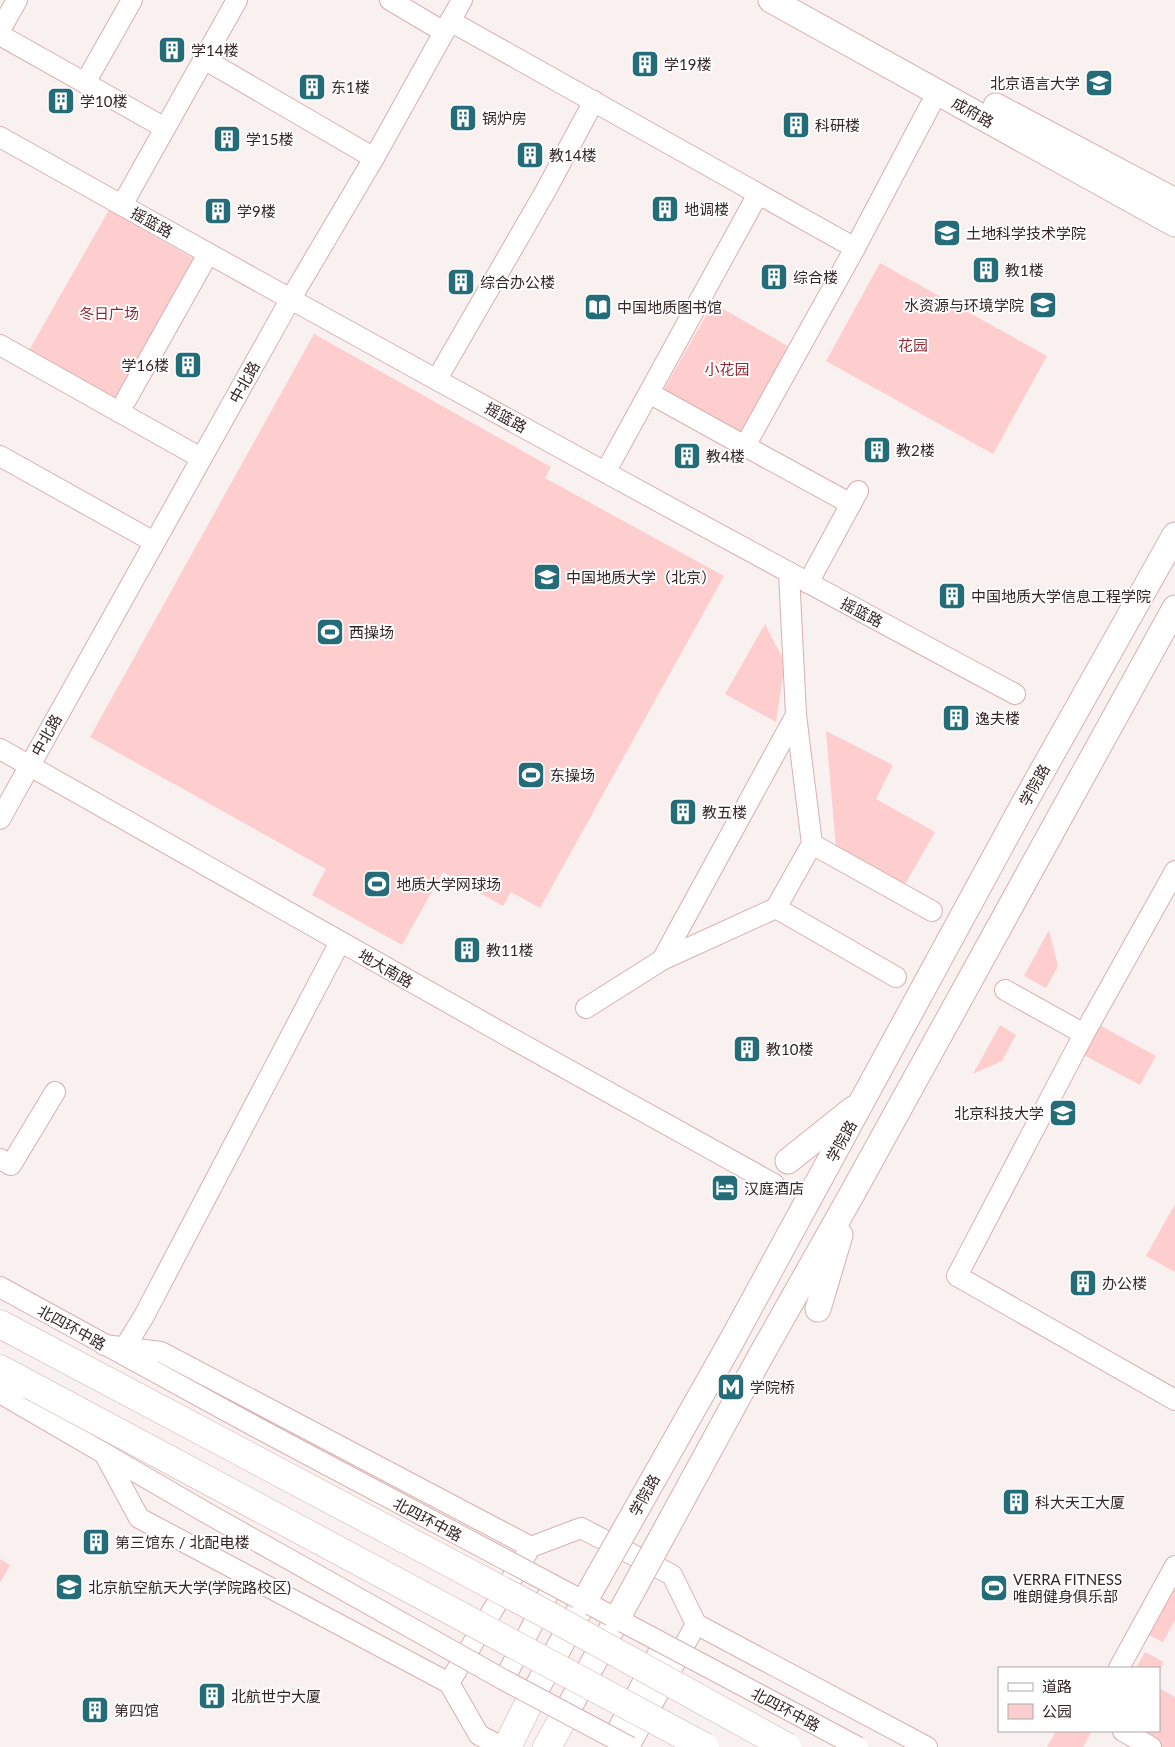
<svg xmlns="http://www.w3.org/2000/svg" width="1175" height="1747" font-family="Lato,'Noto Sans SC',sans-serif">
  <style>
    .green { fill: #fecece }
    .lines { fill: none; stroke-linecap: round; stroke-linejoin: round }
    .minor-casing { stroke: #d9afaf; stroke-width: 22 }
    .major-casing { stroke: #d9afaf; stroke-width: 27 }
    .highway-casing { stroke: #d9afaf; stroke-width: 29 }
    .minor { stroke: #fff; stroke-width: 20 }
    .major { stroke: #fff; stroke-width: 25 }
    .highway { stroke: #fff; stroke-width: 28 }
    .minor-bridge-casing { stroke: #d9afaf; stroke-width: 22; stroke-linecap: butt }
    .major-bridge-casing { stroke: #d9afaf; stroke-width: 27; stroke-linecap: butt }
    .highway-bridge-casing { stroke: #d9afaf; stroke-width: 29; stroke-linecap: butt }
    .minor-bridge { stroke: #fff; stroke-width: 20 }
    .major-bridge { stroke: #fff; stroke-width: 25 }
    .highway-bridge { stroke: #fff; stroke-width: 28 }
    .labels { text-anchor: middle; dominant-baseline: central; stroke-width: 4; stroke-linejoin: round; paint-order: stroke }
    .poi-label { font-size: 15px; fill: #362525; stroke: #fff; text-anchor: start }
    .street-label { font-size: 15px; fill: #362525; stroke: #fff }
    .park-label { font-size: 15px; fill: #922935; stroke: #fff }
  </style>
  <rect width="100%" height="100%" fill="#f9f0f0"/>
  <g class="green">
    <polygon points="109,210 196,260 116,402 28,352"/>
    <polygon points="880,263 1047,356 993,454 826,361"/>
    <polygon points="713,303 791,348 740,436 663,391"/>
    <polygon points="314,334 551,467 545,478 724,576 540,908 511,892 503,906 443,872 402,945 312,895 326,869 90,737"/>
    <polygon points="765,624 785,663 776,722 725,694"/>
    <polygon points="826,731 893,765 876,799 935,832 904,886 836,848"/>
    <polygon points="1049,930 1058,966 1046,988 1024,976"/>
    <polygon points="1092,1021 1156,1056 1140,1085 1076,1051"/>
    <polygon points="1000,1025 1016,1035 1002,1061 973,1074"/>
    <polygon points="1175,1204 1175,1272 1146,1256"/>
    <polygon points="0,1559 10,1565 0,1583"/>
    <polygon points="1175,1584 1175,1620 1163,1642 1147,1634"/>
    <polygon points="1145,1652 1164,1662 1159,1671 1159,1668 1136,1668"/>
    <polygon points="1159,1688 1175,1697 1175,1747 1163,1747 1133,1731 1159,1731"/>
    <polygon points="1056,1731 1092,1731 1083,1747 1047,1747"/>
  </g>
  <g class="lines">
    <g class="minor-casing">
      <g id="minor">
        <polyline points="390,0 444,32"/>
        <polyline points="450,21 855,248"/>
        <polyline points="0,30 17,0"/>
        <polyline points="0,35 165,128"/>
        <polyline points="204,59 374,158"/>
        <polyline points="85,83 132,0"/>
        <path d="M0,137C337,326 675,512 1015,694"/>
        <polyline points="122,205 237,0"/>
        <polyline points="0,345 201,458"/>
        <polyline points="437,379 545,192 594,101"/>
        <polyline points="649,393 745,446"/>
        <polyline points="126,400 208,254"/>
        <polyline points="0,456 154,542"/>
        <polyline points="606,471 758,194"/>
        <polyline points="851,504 745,446 855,248 930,106"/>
        <polyline points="808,583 858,491"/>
        <polyline points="0,749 511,1038 774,1184"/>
        <polyline points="0,819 290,300 374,158 462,0"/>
        <polyline points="812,844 932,911"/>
        <polyline points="1175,871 1084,1034 957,1276 1175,1400"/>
        <polyline points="776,908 896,977"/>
        <polyline points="662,960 796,715"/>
        <polyline points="1005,990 1084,1034"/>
        <polyline points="586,1008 662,960 776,908 812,844 796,715 789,573"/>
        <polyline points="0,1159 11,1165 55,1092"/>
        <polyline points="0,1287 254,1426"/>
        <polyline points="104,1345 161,1352 531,1547 581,1528 672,1575 696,1624 927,1747"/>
        <polyline points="125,1347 144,1316 340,942"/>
        <polyline points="0,1393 205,1512"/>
        <polyline points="104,1453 139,1518 449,1683 479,1735 502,1747"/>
        <polyline points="1119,1668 1175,1566"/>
        <polyline points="504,1680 553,1585"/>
        <polyline points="449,1683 527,1553"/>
        <polyline points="1123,1731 1151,1747"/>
        <polyline points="613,1738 663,1644"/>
        <polyline points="629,1747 696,1624"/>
      </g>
    </g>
    <g class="major-casing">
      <g id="major">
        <polyline points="771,0 1175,224"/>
        <polyline points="996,106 1175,201"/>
        <polyline points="788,1161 853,1109"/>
        <polyline points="818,1309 840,1235"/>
        <polyline points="731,1342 1022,807 1175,535"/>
        <polyline points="760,1357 852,1194 1175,608"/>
        <polyline points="533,1695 584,1602"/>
        <polyline points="566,1713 617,1619"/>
      </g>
    </g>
    <g class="highway-casing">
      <g id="highway">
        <polyline points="0,1324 49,1350"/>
        <polyline points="0,1369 30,1385"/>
        <polyline points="507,1747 533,1695"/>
        <polyline points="547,1747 566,1713"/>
      </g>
    </g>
    <use href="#minor" class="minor"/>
    <use href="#major" class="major"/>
    <use href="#highway" class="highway"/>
    <g class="minor-bridge-casing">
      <g id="minor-bridge">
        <polyline points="254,1426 858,1747"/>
        <polyline points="205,1512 504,1680 630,1747"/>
      </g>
    </g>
    <g class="major-bridge-casing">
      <g id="major-bridge">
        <polyline points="584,1602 731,1342"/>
        <polyline points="617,1619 760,1357"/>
      </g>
    </g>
    <g class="highway-bridge-casing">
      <g id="highway-bridge">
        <polyline points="49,1350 548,1615 787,1747"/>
        <polyline points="30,1385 705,1747"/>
      </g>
    </g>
    <use href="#minor-bridge" class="minor-bridge"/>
    <use href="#major-bridge" class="major-bridge"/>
    <use href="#highway-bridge" class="highway-bridge"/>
  </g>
  <defs>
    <g id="building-square" transform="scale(1.4375)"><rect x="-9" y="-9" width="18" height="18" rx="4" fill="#246d78" stroke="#fff"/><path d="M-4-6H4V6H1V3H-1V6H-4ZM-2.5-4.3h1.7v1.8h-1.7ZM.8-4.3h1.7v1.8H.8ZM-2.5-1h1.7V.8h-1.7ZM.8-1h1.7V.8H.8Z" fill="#fff"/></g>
    <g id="university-square" transform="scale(1.4375)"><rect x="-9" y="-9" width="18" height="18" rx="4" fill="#246d78" stroke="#fff"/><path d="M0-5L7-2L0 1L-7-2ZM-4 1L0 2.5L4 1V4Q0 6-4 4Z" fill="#fff"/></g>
    <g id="school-square" transform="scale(1.4375)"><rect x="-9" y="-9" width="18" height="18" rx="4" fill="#246d78" stroke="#fff"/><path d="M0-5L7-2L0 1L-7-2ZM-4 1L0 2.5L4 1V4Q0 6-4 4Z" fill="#fff"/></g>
    <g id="library-square" transform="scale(1.4375)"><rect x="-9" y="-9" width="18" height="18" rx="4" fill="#246d78" stroke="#fff"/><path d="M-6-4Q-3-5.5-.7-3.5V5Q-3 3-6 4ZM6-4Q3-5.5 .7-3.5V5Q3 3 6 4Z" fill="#fff"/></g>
    <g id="stadium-square" transform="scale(1.4375)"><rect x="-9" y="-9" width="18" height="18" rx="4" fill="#246d78" stroke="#fff"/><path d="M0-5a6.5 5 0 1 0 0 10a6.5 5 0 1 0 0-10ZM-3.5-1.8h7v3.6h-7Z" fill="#fff"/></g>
    <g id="hotel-square" transform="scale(1.4375)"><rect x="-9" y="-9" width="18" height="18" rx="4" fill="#246d78" stroke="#fff"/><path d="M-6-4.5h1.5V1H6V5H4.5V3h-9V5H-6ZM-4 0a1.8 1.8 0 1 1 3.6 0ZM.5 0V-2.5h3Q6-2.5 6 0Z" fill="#fff"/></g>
    <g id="metro-square" transform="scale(1.4375)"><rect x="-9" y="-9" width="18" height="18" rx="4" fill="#246d78" stroke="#fff"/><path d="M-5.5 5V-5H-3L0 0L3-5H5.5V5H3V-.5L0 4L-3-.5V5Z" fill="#fff"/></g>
  </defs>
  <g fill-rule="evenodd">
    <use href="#building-square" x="172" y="50"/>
    <use href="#building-square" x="645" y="64"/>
    <use href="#university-square" x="1099" y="83"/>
    <use href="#building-square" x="312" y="87"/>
    <use href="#building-square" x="61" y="101"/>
    <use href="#building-square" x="463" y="118"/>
    <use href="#building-square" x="796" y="125"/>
    <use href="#building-square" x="227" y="139"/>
    <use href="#building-square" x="530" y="155"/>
    <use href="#building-square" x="665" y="209"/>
    <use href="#building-square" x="218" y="211"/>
    <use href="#university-square" x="947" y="233"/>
    <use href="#building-square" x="986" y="270"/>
    <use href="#building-square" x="774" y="277"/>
    <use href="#building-square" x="461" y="282"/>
    <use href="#school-square" x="1043" y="305"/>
    <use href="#library-square" x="598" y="307"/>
    <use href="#building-square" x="188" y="365"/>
    <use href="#building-square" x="877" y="450"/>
    <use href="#building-square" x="687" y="456"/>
    <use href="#university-square" x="547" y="577"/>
    <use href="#building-square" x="952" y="596"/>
    <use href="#stadium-square" x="330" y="632"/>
    <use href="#building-square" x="956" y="718"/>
    <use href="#stadium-square" x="531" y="775"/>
    <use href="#building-square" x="683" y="812"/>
    <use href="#stadium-square" x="377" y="884"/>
    <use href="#building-square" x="467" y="950"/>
    <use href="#building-square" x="747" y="1049"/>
    <use href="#university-square" x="1063" y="1113"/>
    <use href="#hotel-square" x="725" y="1188"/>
    <use href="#building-square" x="1083" y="1283"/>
    <use href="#metro-square" x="731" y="1387"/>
    <use href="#building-square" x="1016" y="1502"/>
    <use href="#building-square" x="96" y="1542"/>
    <use href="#university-square" x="69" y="1587"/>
    <use href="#stadium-square" x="994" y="1588"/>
    <use href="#building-square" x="212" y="1696"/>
    <use href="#building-square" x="95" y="1710"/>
  </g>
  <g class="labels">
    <g class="poi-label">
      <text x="191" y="50">学14楼</text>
      <text x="664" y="64">学19楼</text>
      <text x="1080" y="83" text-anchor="end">北京语言大学</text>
      <text x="331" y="87">东1楼</text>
      <text x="80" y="101">学10楼</text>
      <text x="482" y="118">锅炉房</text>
      <text x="815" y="125">科研楼</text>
      <text x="246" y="139">学15楼</text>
      <text x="549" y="155">教14楼</text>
      <text x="684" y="209">地调楼</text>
      <text x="237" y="211">学9楼</text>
      <text x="966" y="233">土地科学技术学院</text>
      <text x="1005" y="270">教1楼</text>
      <text x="793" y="277">综合楼</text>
      <text x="480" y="282">综合办公楼</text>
      <text x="1024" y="305" text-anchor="end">水资源与环境学院</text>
      <text x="617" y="307">中国地质图书馆</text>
      <text x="169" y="365" text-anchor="end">学16楼</text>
      <text x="896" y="450">教2楼</text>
      <text x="706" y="456">教4楼</text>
      <text x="566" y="577">中国地质大学（北京）</text>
      <text x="971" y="596">中国地质大学信息工程学院</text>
      <text x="349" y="632">西操场</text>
      <text x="975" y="718">逸夫楼</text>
      <text x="550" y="775">东操场</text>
      <text x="702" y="812">教五楼</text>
      <text x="396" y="884">地质大学网球场</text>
      <text x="486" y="950">教11楼</text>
      <text x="766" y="1049">教10楼</text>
      <text x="1044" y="1113" text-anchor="end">北京科技大学</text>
      <text x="744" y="1188">汉庭酒店</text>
      <text x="1102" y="1283">办公楼</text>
      <text x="750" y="1387">学院桥</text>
      <text x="1035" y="1502">科大天工大厦</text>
      <text x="115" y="1542">第三馆东 / 北配电楼</text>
      <text x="1013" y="1579">VERRA FITNESS<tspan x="1013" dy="17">唯朗健身俱乐部</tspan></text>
      <text x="88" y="1587">北京航空航天大学(学院路校区)</text>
      <text x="231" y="1696">北航世宁大厦</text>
      <text x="114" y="1710">第四馆</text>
    </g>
    <g class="street-label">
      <text transform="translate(973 112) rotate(29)">成府路</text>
      <text transform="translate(152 222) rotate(29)">摇篮路</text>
      <text transform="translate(244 382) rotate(-61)">中北路</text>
      <text transform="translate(506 417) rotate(29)">摇篮路</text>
      <text transform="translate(862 612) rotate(28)">摇篮路</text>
      <text transform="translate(46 735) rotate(-61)">中北路</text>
      <text transform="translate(1034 785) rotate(-61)">学院路</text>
      <text transform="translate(386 968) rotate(30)">地大南路</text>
      <text transform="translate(841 1141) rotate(-61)">学院路</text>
      <text transform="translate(72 1327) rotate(29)">北四环中路</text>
      <text transform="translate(644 1495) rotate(-61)">学院路</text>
      <text transform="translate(428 1519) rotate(28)">北四环中路</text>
      <text transform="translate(786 1709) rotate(28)">北四环中路</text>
    </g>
    <g class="park-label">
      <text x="109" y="313">冬日广场</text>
      <text x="913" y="345">花园</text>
      <text x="727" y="369">小花园</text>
    </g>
  </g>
  <rect x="998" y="1667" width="162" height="65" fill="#ffffff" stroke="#afa8a8"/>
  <rect x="1008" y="1683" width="25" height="8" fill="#ffffff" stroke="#afa8a8"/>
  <text x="1042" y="1692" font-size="15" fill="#362525">道路</text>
  <rect x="1008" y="1704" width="25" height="15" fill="#fecece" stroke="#afa8a8"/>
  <text x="1042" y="1717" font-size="15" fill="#362525">公园</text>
</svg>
